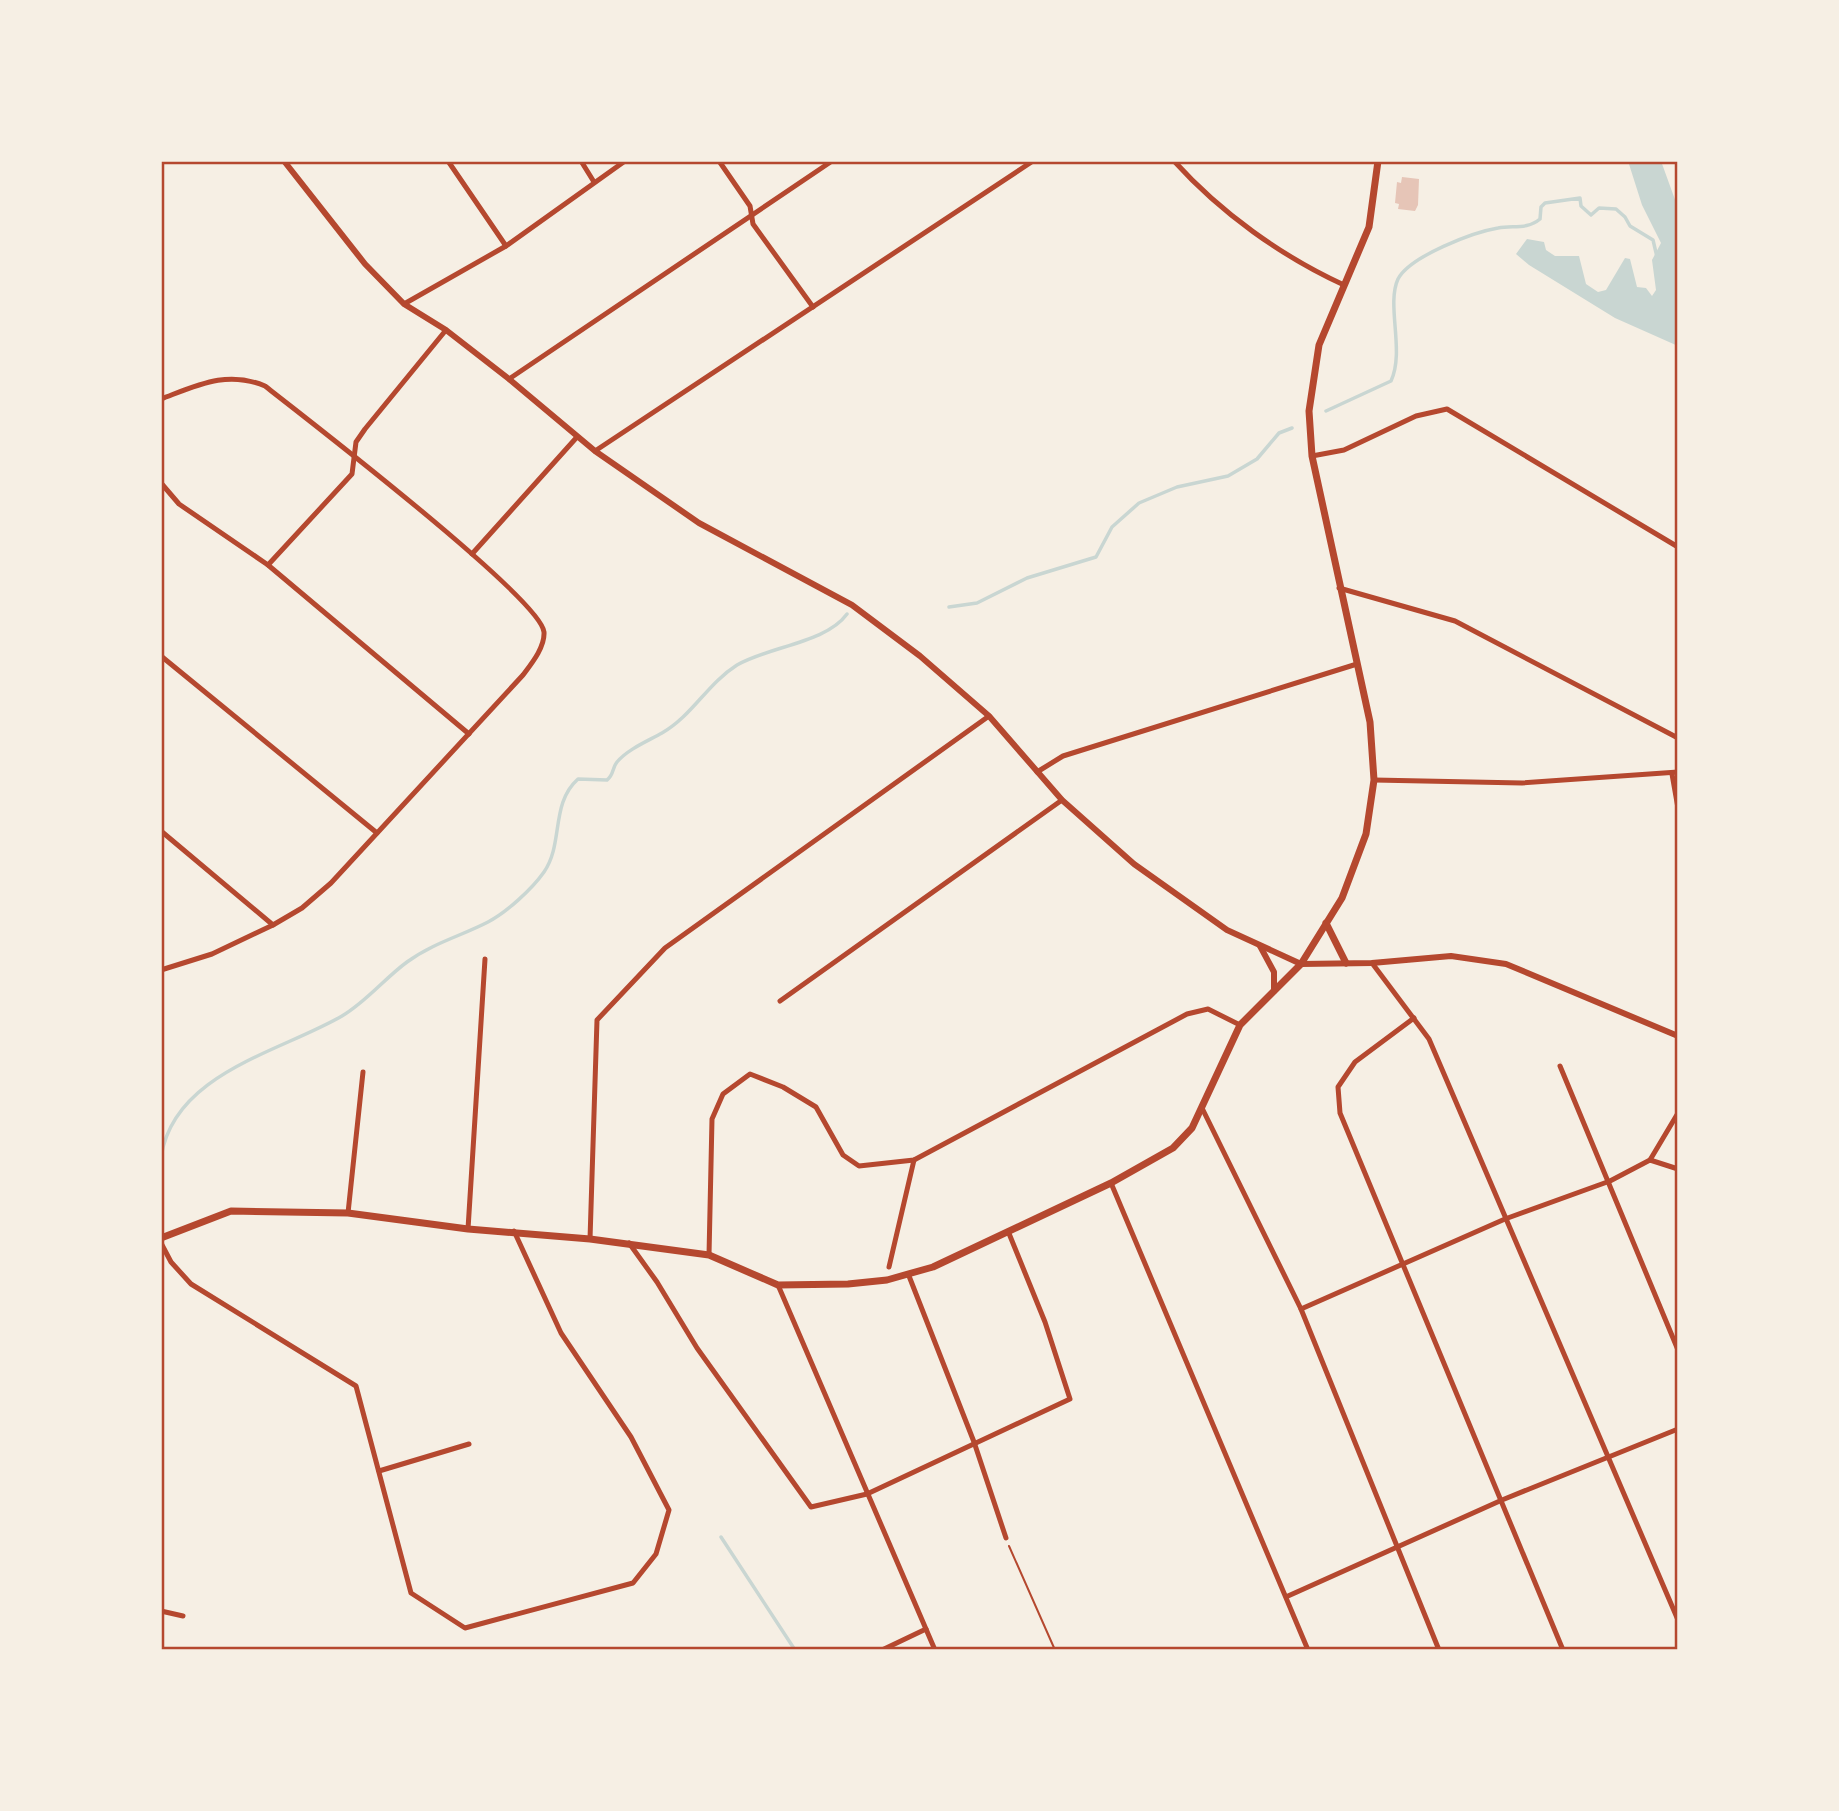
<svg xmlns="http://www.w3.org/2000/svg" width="1839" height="1811" font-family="'PT Sans',sans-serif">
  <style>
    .water { fill: #c9d6d2 }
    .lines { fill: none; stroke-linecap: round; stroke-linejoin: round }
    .stream { stroke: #c9d6d2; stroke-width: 3.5 }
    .building { fill: #e6c5b7 }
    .path { stroke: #b5482f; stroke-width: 2 }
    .minor { stroke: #b5482f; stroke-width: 5 }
    .tertiary { stroke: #b5482f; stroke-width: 6 }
    .secondary { stroke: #b5482f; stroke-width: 7 }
    .neatline { fill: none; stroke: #b5482f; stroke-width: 2.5 }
  </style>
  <rect width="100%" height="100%" fill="#f6efe4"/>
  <polygon class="water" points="1628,161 1661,161 1678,208 1678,346 1615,318 1529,265 1516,254 1527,239 1544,242 1546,250 1555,256 1579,256 1586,284 1598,292 1606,290 1625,258 1630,259 1637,287 1646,288 1652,296 1656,290 1652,260 1661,243 1642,205"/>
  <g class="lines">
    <g class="stream">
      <path d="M1326,411L1391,381C1405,351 1386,305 1398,279C1410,256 1474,232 1498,228C1513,225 1527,230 1540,219L1541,207L1545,203L1580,198L1581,206L1591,215L1599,208L1616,209L1625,217L1630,226L1653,240L1657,257"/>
      <polyline points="949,607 977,603 1027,578 1096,557 1112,527 1139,503 1177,487 1228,476 1257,459 1279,433 1292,428"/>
      <path d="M161,1157C174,1073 280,1052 342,1016C366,1002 385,978 407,962C433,943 461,936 488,922C507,912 532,889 544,872C564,843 550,804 578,779L607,780C614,775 612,768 617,762C628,749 648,741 662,733C692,716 707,684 737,665C770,646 826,643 847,614"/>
      <polyline points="721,1537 795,1650"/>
    </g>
  </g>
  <polygon class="building" points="1402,177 1419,179 1418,205 1415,211 1398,209 1399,204 1395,203 1397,182 1401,183"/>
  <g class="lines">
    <polyline class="path" points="1009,1546 1055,1650"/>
    <g class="minor">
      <polyline points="448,161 506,246"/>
      <polyline points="581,161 594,182"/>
      <polyline points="719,161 750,206 753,224 813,307"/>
      <path d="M1174,161C1221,213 1281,256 1344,285"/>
      <polyline points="404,304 506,246 625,161"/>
      <polyline points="509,379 832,161"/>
      <path d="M161,399C198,385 227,370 265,386C306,418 541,599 544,632C545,647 532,663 523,675L331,883L302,908L273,925L161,831"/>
      <polyline points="595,451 1033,161"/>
      <polyline points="1312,456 1344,450 1416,416 1447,409 1678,547"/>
      <polyline points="161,483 179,504 268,565 469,734"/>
      <polyline points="472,554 577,437"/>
      <polyline points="268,565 352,474 356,442 365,429 446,330"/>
      <polyline points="1339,588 1455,621 1678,738"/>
      <polyline points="161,656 377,833"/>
      <polyline points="1037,772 1063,756 1357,664"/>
      <polyline points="1672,774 1678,808"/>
      <polyline points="1374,780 1522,783 1678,772"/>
      <polyline points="1372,963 1429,1039 1678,1620"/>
      <polyline points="161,970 212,954 273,925"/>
      <polyline points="780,1001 1062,800"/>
      <polyline points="1414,1018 1355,1062 1338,1087 1340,1113 1563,1650"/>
      <polyline points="1560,1066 1678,1350"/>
      <polyline points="1202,1108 1301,1309 1439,1650"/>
      <polyline points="1650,1160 1678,1113"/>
      <polyline points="1111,1183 1308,1650"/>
      <polyline points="348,1213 363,1072"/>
      <polyline points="468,1229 485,959"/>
      <polyline points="590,1239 597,1020 665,948 989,716"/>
      <polyline points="161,1243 171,1262 191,1284 356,1386 411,1593 465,1628 633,1583 656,1554 669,1510 631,1437 561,1333 514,1231"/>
      <polyline points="629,1243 657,1282 697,1348 811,1507 867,1494 1070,1399 1045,1322 1008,1231"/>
      <polyline points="709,1255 712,1119 723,1094 750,1074 783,1087 816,1107 843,1155 859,1166 914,1160 1187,1014 1208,1009 1240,1025"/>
      <polyline points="889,1267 914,1160"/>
      <polyline points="909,1276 974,1442 1006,1538"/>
      <polyline points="778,1285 935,1650"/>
      <polyline points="1301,1309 1505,1219 1610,1181 1650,1160 1678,1169"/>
      <polyline points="379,1471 469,1444"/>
      <polyline points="1288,1596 1502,1500 1678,1429"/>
      <polyline points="161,1611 183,1616"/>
      <polyline points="882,1650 926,1629"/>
    </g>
    <g class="tertiary">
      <polyline points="284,161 365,264 404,304 446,330 509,379 595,451 699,523 852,605 920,656 989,716 1062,800 1134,864 1227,930 1301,964 1372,963 1451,956 1506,964 1678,1036"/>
      <polyline points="1260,946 1274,972 1274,991"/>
    </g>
    <g class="secondary">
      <polyline points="1326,923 1346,963"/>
      <polyline points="161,1238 231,1211 348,1213 468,1229 590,1239 709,1255 778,1285 848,1284 887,1280 933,1267 1111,1183 1173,1148 1192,1128 1240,1025 1301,964 1342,898 1366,834 1374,780 1370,722 1312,456 1309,411 1319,345 1369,227 1378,161"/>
    </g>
  </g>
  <rect width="1839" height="1811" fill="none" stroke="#f6efe4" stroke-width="326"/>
  <rect x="163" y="163" width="1513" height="1485" class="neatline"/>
</svg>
